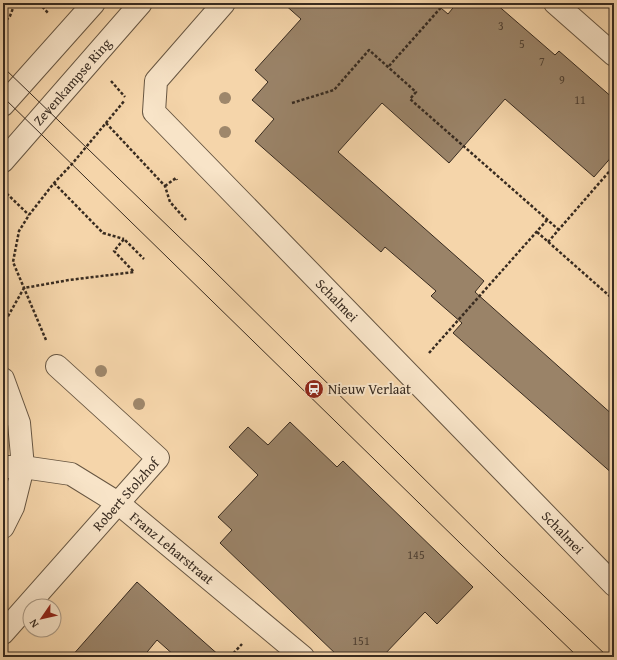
<svg xmlns="http://www.w3.org/2000/svg" width="617" height="660" font-family="'Gentium Book Plus',serif">
  <style>
    .building { fill: #9a8368; stroke: #382b20 }
    .lines { fill: none; stroke-linecap: round; stroke-linejoin: round }
    .minor-casing { stroke: #675642; stroke-width: 24 }
    .path { stroke: #382b20; stroke-width: 2.5; stroke-dasharray: 3 2; stroke-linecap: butt }
    .minor { stroke: #f8e4c8; stroke-width: 22 }
    .tram { stroke: #382b20; stroke-width: 1 }
    .tree { fill: #9e876b }
    .labels { text-anchor: middle; dominant-baseline: central; stroke-width: 4; stroke-linejoin: round; paint-order: stroke }
    .number-label { font-size: 12px; fill: #504132 }
    .street-label { font-size: 14px; fill: #382b20; stroke: #f8e4c8 }
    .poi-label { font-size: 14px; fill: #382b20; stroke: #f8e4c8; text-anchor: start }
  </style>
  <rect width="100%" height="100%" fill="#f5d5aa"/>
  <filter id="stains"><feTurbulence type="fractalNoise" baseFrequency=".005" numOctaves="4"/><feColorMatrix values="0 0 0 0 .2 0 0 0 0 .09 0 0 0 0 .02 0 0 0 .5 -.17"/></filter>
  <radialGradient id="worn" r=".72"><stop offset=".6" stop-color="#630" stop-opacity="0"/><stop offset="1" stop-color="#630" stop-opacity=".3"/></radialGradient>
  <g class="building">
    <polygon points="283,3 435,3 448,14 457,3 495,3 555,55 559,51 614,99 614,154 594,177 505,99 449,163 382,103 338,152 484,281 475,292 614,416 614,475 453,333 462,323 431,296 436,291 385,247 381,252 255,141 274,119 252,100 268,82 255,70 301,19"/>
    <polygon points="290,422 337,467 343,461 473,587 437,624 425,612 382,657 339,657 220,543 232,530 218,517 258,475 229,447 248,427 268,445"/>
    <polygon points="137,582 177,618 221,657 176,657 157,640 143,657 71,657"/>
  </g>
  <g class="lines">
    <g class="minor-casing">
      <g id="minor">
        <path id="s1" d="M224,3L156,81L154,112L614,585"/>
        <polyline points="555,3 614,55"/>
        <polyline points="3,105 94,3"/>
        <path id="s2" d="M3,161L141,3"/>
        <polyline points="3,379 19,423 23,467 13,507 3,527"/>
        <path id="s3" d="M3,467H23L71,474L118,503L303,657"/>
        <path id="s4" d="M3,633L158,458L57,366"/>
      </g>
    </g>
    <g class="path">
      <polyline points="39,3 48,13"/>
      <polyline points="3,24 10,16 15,3"/>
      <polyline points="389,66 445,3"/>
      <polyline points="111,81 125,97"/>
      <polyline points="292,103 334,90 369,50 416,92 410,99 559,230"/>
      <polyline points="106,123 165,186 170,202 186,220"/>
      <polyline points="54,183 103,233 124,239"/>
      <polyline points="165,186 176,178 177,180"/>
      <polyline points="3,190 29,215"/>
      <polyline points="537,232 614,300"/>
      <polyline points="548,242 614,166"/>
      <polyline points="3,325 24,288 69,280 134,272 114,251 124,239 144,259"/>
      <polyline points="46,340 13,262 19,231 29,215 54,183 72,164 125,100"/>
      <polyline points="429,353 547,220"/>
      <polyline points="230,657 242,644"/>
    </g>
    <use href="#minor" class="minor"/>
    <g class="tram">
      <polyline points="3,67 203,260 502,556 608,657"/>
      <polyline points="3,97 461,544 578,657"/>
    </g>
  </g>
  <g class="tree">
    <circle cx="225" cy="98" r="6"/>
    <circle cx="225" cy="132" r="6"/>
    <circle cx="101" cy="371" r="6"/>
    <circle cx="139" cy="404" r="6"/>
  </g>
  <defs>
    <g id="station-disc" transform="scale(1)"><circle r="9.5" fill="#8f2418" stroke="#f8e4c8"/><path d="M-3-6H3Q5-6 5-4V2Q5 4 3 4L4.5 6H3L1.5 4h-3L-3 6H-4.5L-3 4Q-5 4-5 2V-4Q-5-6-3-6ZM-3.5-4v3h7v-3ZM-3.5 1v1.5H-2V1ZM2 1v1.5H3.5V1Z" fill="#fff"/></g>
  </defs>
  <g fill-rule="evenodd">
    <use href="#station-disc" x="314" y="389"/>
  </g>
  <g class="labels">
    <g class="number-label">
      <text x="501" y="25">3</text>
      <text x="522" y="43">5</text>
      <text x="542" y="61">7</text>
      <text x="562" y="79">9</text>
      <text x="580" y="99">11</text>
      <text x="416" y="554">145</text>
      <text x="361" y="640">151</text>
    </g>
    <g class="street-label">
      <text stroke="none"><textPath href="#s2" startOffset="105">Zevenkampse Ring</textPath></text>
      <text stroke="none"><textPath href="#s1" startOffset="397">Schalmei</textPath></text>
      <text stroke="none"><textPath href="#s4" startOffset="185">Robert Stolzhof</textPath></text>
      <text stroke="none"><textPath href="#s1" startOffset="721">Schalmei</textPath></text>
      <text stroke="none"><textPath href="#s3" startOffset="194">Franz Leharstraat</textPath></text>
    </g>
    <g class="poi-label">
      <text x="328" y="389">Nieuw Verlaat</text>
    </g>
  </g>
  <rect width="617" height="660" fill="none" stroke="#f5d5aa" stroke-width="16"/>
  <rect x="4" y="4" width="609" height="652" fill="none" stroke="#382b20" stroke-width="2"/>
  <rect x="8" y="8" width="601" height="644" fill="none" stroke="#382b20"/>
  <g transform="translate(42 618) rotate(236)"><circle r="19" fill="#f8e4c8" stroke="#ab9a85"/>
  <path d="M0-3L7 15L0 10L-7 15Z" fill="#8f2418"/>
  <text y="-6" font-size="11" font-weight="bold" text-anchor="middle" fill="#382b20">N</text>
  </g>
  <rect width="100%" height="100%" filter="url(#stains)"/>
  <rect width="100%" height="100%" fill="url(#worn)"/>
</svg>
